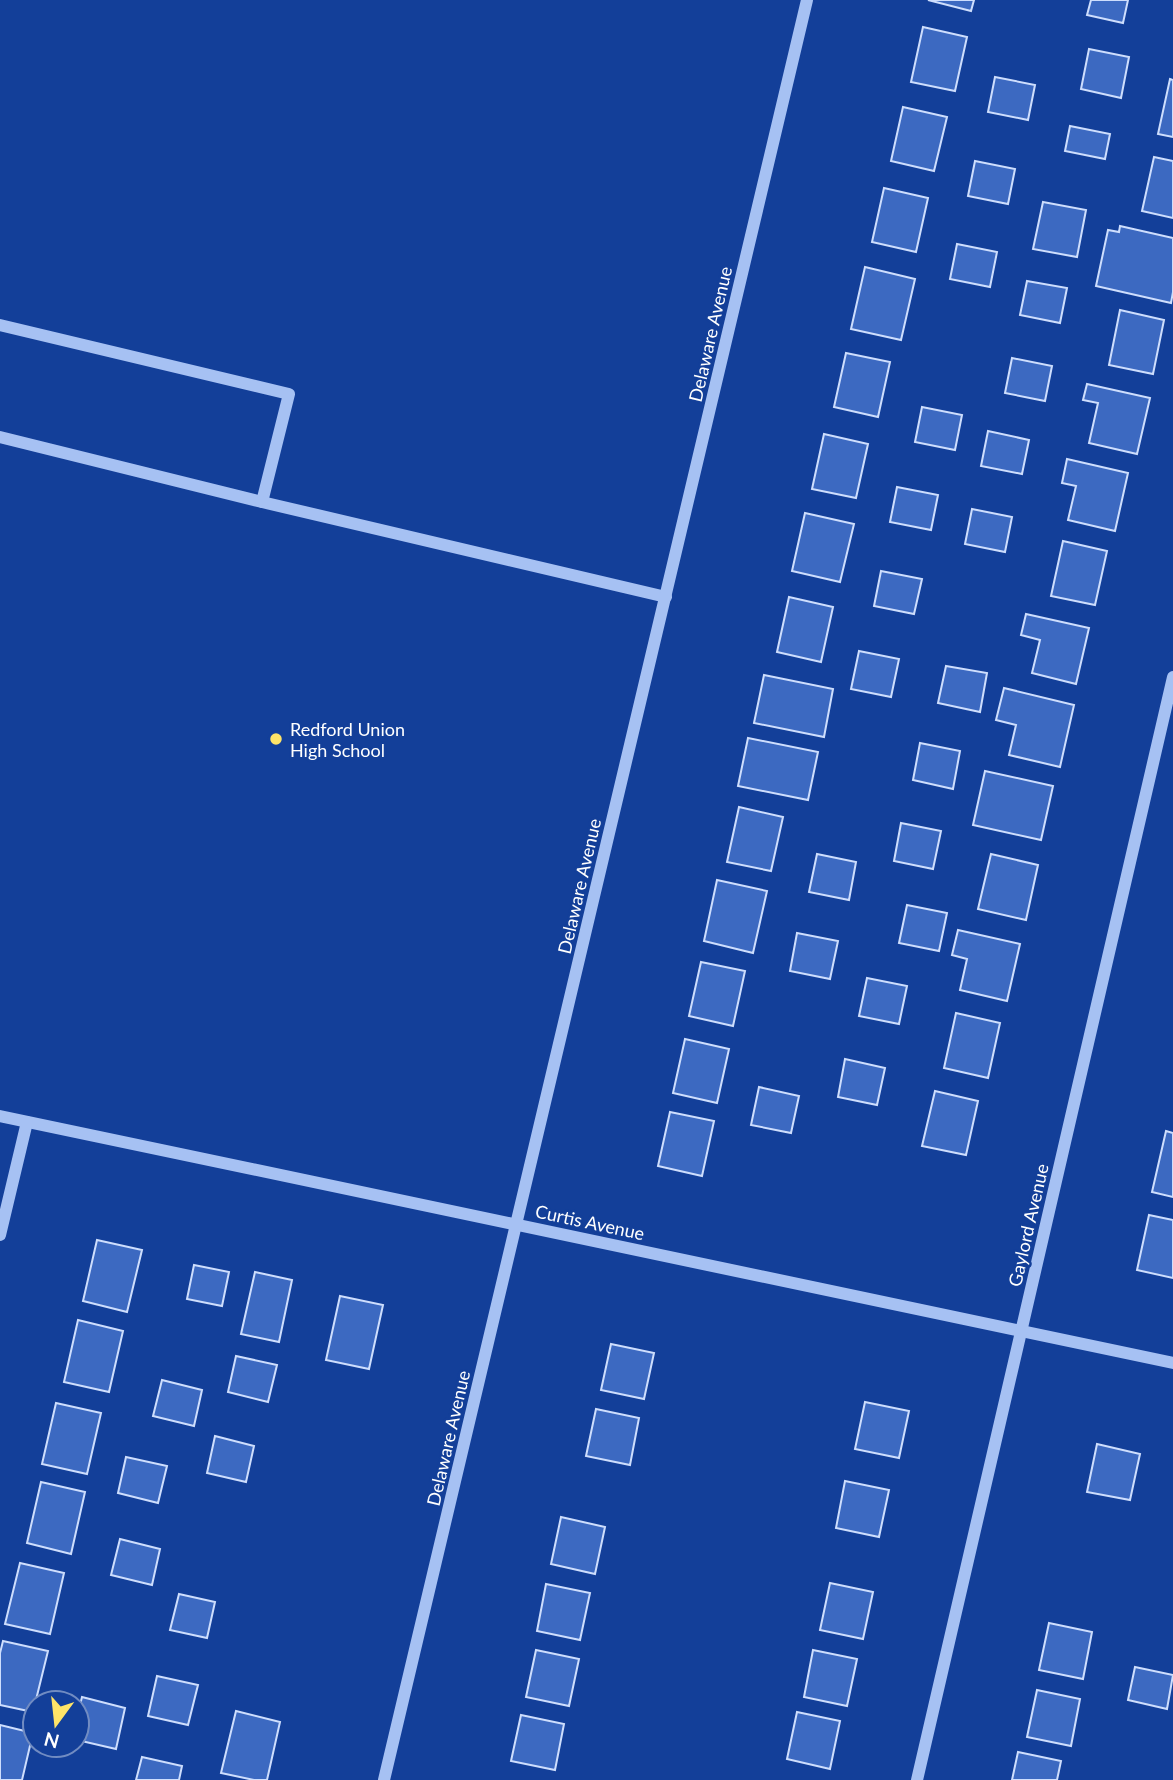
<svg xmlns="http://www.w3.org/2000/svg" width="1173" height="1780" font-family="Lato,sans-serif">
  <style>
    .building { fill: #3c69c1; stroke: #cedefd; stroke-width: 2 }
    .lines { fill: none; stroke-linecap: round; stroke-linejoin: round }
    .minor { stroke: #a6c1f3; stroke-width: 12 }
    .poi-dot { fill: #ffe468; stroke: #133f99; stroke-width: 2.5 }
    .labels { text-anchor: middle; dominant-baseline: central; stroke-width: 5; stroke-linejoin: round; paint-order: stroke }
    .street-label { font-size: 18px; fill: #fff; stroke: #133f99 }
    .poi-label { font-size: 18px; fill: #fff; stroke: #133f99; text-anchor: start }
  </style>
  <rect width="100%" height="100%" fill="#133f99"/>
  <g class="building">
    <polygon points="928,0 974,0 971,11"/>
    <polygon points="1091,0 1128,0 1123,23 1087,15"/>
    <polygon points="923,27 967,37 955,91 911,82"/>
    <polygon points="1089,49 1129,57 1121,98 1081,89"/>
    <polygon points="995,77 1035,85 1028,120 988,112"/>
    <polygon points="1170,79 1173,80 1173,137 1158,134"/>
    <polygon points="903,107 947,117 934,171 891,161"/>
    <polygon points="1070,126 1110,134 1105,159 1065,151"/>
    <polygon points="1154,157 1173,161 1173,218 1142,211"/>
    <polygon points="975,161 1015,169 1008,204 968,196"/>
    <polygon points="884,188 928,198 916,252 872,242"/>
    <polygon points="1043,202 1086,210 1077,257 1033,249"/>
    <polygon points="1120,226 1173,238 1173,292 1171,303 1096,286 1108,230 1119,232"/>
    <polygon points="957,244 997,252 990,287 950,279"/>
    <polygon points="865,267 915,279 901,340 851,329"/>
    <polygon points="1027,281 1067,288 1060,323 1020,315"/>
    <polygon points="1120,310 1164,320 1153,374 1109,365"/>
    <polygon points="846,353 890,362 878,417 834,407"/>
    <polygon points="1012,358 1052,366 1045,401 1005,393"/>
    <polygon points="1087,384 1150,398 1137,454 1089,443 1098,403 1083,400"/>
    <polygon points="922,407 962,415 955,450 915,442"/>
    <polygon points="988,431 1029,440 1022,474 981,466"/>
    <polygon points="824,434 868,444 856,498 812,489"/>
    <polygon points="1067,459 1128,473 1115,531 1068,520 1076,486 1062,483"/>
    <polygon points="897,487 938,495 931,530 890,522"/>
    <polygon points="972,509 1012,517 1005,552 965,544"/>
    <polygon points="805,513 854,524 840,582 792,571"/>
    <polygon points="1063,541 1107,551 1095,605 1051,596"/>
    <polygon points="881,571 922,579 914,614 874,606"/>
    <polygon points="789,597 833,607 821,662 777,652"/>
    <polygon points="1026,614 1089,628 1076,684 1032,673 1040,640 1021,635"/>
    <polygon points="859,651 899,659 891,697 851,689"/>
    <polygon points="946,666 987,673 980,712 938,703"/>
    <polygon points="764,675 833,689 824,737 754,723"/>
    <polygon points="1004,688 1074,705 1060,767 1009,755 1016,725 996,720"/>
    <polygon points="748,738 818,752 808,800 738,786"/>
    <polygon points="920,743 960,751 953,789 913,780"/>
    <polygon points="985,771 1053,786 1041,840 973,825"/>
    <polygon points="739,807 783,817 771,871 727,862"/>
    <polygon points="901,823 941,831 933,869 894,861"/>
    <polygon points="817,854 856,862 849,900 809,892"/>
    <polygon points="991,854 1038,865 1026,920 978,909"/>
    <polygon points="717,880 767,891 753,953 704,941"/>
    <polygon points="907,905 947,913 939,951 899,943"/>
    <polygon points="958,930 1020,944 1007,1001 960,990 967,959 952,955"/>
    <polygon points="797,933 838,941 830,979 790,971"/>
    <polygon points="701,962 745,971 733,1026 689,1016"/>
    <polygon points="867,978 907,986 899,1024 859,1016"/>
    <polygon points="956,1013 1000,1023 988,1078 944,1068"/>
    <polygon points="685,1039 729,1049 717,1103 673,1093"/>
    <polygon points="845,1059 885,1068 877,1105 838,1097"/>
    <polygon points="759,1087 799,1096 791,1133 751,1125"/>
    <polygon points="935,1091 978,1101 966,1155 922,1146"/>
    <polygon points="670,1112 714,1121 702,1176 658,1166"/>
    <polygon points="1166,1131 1173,1133 1173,1197 1152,1192"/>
    <polygon points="1149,1215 1173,1220 1173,1278 1137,1270"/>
    <polygon points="97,1240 142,1250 127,1312 83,1301"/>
    <polygon points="194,1265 229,1272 222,1306 187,1299"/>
    <polygon points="255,1272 292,1280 279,1342 241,1334"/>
    <polygon points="340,1296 383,1305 369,1369 326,1360"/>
    <polygon points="78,1320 123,1331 109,1392 64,1382"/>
    <polygon points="611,1344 654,1353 644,1399 601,1390"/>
    <polygon points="236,1356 277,1365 268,1402 228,1392"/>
    <polygon points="162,1380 202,1390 194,1426 153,1416"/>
    <polygon points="865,1402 909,1411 899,1458 855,1449"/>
    <polygon points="56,1403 101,1413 87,1474 42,1464"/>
    <polygon points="596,1409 639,1418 630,1465 586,1456"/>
    <polygon points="215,1436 254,1446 246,1482 207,1473"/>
    <polygon points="1097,1444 1140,1454 1130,1500 1087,1492"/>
    <polygon points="126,1457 167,1466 158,1503 118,1493"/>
    <polygon points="845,1481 889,1490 879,1537 836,1528"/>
    <polygon points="41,1482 85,1492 71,1554 27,1543"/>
    <polygon points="561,1517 605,1527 595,1574 551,1564"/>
    <polygon points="120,1539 160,1549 152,1585 111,1575"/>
    <polygon points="20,1563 64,1573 50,1634 5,1624"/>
    <polygon points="830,1583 873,1592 863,1639 820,1630"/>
    <polygon points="546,1584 590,1593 580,1640 537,1631"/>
    <polygon points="179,1594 215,1602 207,1638 170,1630"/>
    <polygon points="1049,1623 1092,1632 1083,1679 1039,1670"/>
    <polygon points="3,1641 48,1651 33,1712 0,1705 0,1653"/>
    <polygon points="536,1650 579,1659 569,1706 526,1697"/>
    <polygon points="813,1650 857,1659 847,1706 804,1697"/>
    <polygon points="1135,1667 1173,1675 1167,1709 1128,1700"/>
    <polygon points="157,1676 198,1685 188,1725 148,1716"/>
    <polygon points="1037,1690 1080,1699 1071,1746 1027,1737"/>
    <polygon points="82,1697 125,1708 116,1749 77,1740 77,1717"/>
    <polygon points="236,1711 280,1722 267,1780 254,1780 221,1773"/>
    <polygon points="797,1712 840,1721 830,1769 787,1759"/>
    <polygon points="521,1715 564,1724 555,1770 511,1761"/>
    <polygon points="0,1725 33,1733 22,1780 0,1780"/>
    <polygon points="1018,1752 1061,1761 1057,1780 1012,1780"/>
    <polygon points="142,1757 182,1766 179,1780 136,1780"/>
  </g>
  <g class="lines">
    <g class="minor">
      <polyline points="0,325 289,394 262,502"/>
      <polyline points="0,437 262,502 666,597"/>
      <polyline points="0,1116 1173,1363"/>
      <polyline points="0,1235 27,1122"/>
      <polyline points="384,1780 807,0"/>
      <polyline points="917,1780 1173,677"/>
    </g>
  </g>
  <circle class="poi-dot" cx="276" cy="739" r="7"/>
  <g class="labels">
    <g class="street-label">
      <text transform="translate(710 334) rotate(-77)">Delaware Avenue</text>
      <text transform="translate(579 886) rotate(-77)">Delaware Avenue</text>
      <text transform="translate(590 1222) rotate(12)">Curtis Avenue</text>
      <text transform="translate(1028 1225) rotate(-77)">Gaylord Avenue</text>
      <text transform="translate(448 1438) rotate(-77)">Delaware Avenue</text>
    </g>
    <g class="poi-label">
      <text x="290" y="729">Redford Union<tspan x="290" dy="21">High School</tspan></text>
    </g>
  </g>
  <g transform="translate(56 1724) rotate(195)"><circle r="33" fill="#133f99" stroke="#718cc2" stroke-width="2"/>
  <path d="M0-5L12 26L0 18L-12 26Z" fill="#ffe468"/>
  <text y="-10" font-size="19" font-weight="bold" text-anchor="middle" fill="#ffffff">N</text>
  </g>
</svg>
